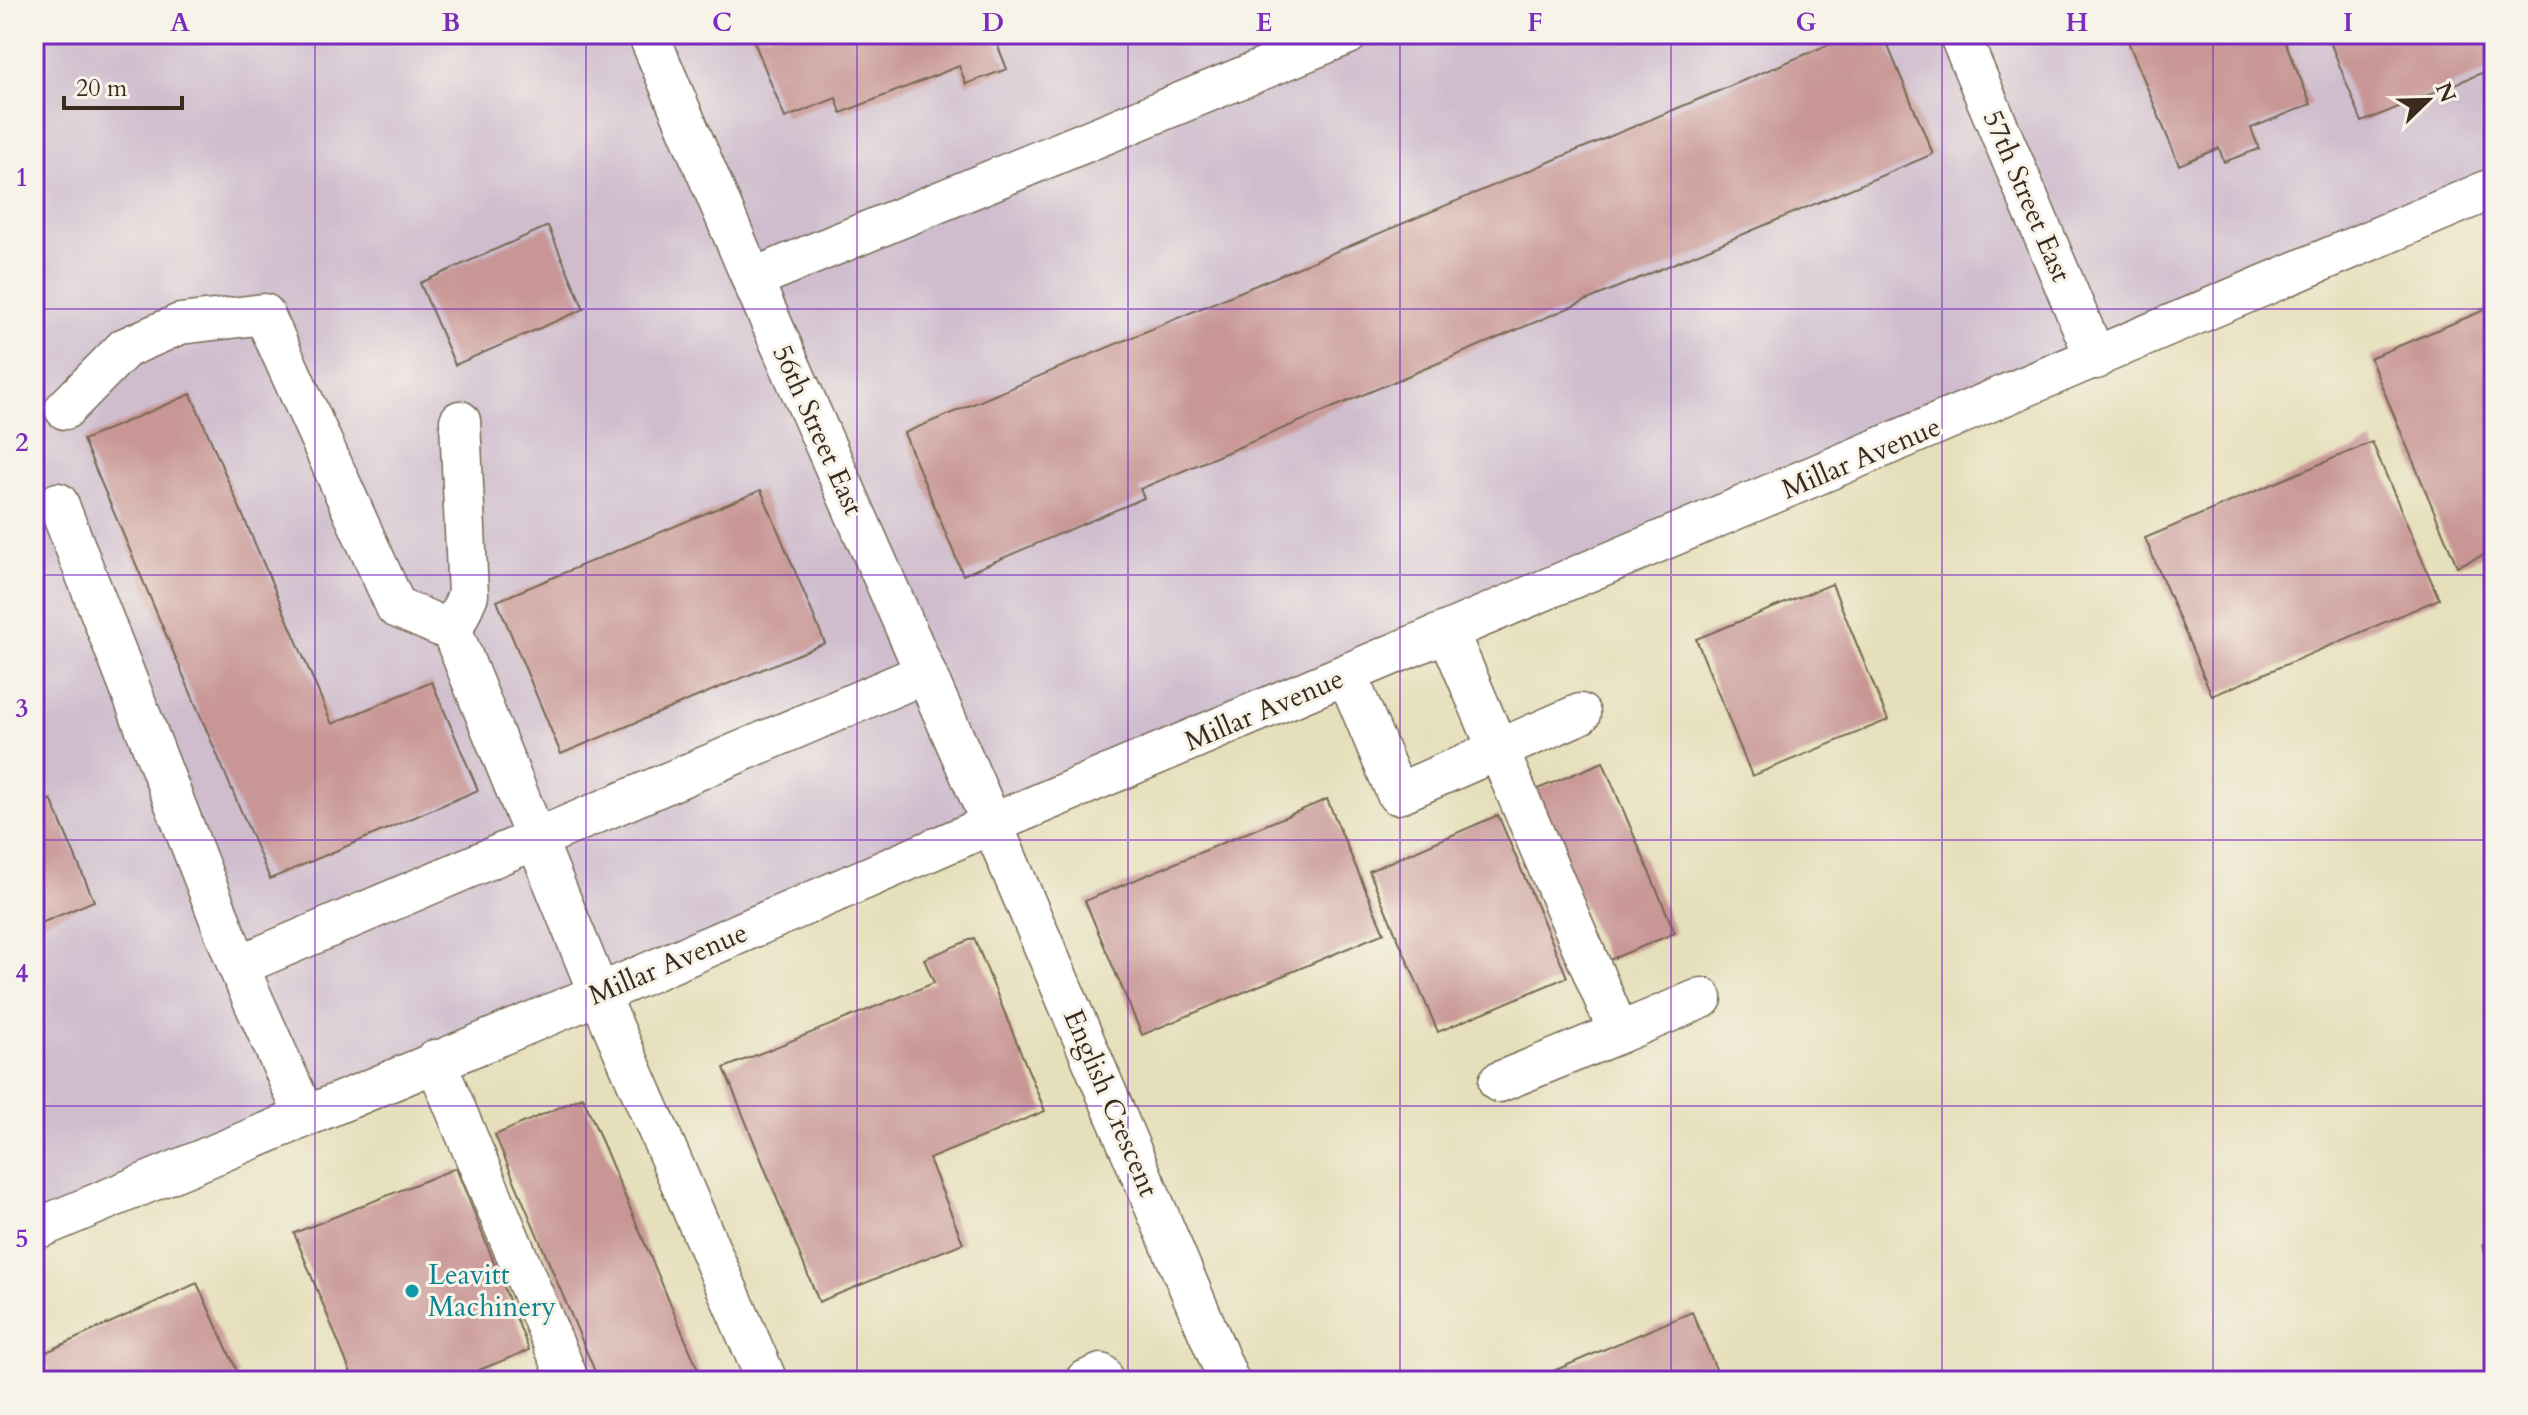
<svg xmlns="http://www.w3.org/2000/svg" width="2528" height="1415" font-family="Cardo,serif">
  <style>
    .industrial { fill: #cfbdce }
    .building { fill: #c89695 }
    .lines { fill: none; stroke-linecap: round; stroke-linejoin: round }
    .minor-casing { stroke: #776955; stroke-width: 43 }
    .minor { stroke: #fff; stroke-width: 40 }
    .grid { fill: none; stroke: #7b2cbf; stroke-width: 2; stroke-opacity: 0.55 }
    .culture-dot { fill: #0f9aa8; stroke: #f7f3e8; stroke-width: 3 }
    .labels { text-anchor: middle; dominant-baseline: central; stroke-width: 6; stroke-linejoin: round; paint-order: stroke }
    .street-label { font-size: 28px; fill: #3b2a1e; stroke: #f7f3e8 }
    .culture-label { font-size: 28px; fill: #0d838f; stroke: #f7f3e8; text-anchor: start }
    .neatline { fill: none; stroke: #7b2cbf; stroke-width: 3 }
    .grid-label { font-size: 26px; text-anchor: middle; font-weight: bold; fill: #7b2cbf }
  </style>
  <rect width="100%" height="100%" fill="#f7f3e8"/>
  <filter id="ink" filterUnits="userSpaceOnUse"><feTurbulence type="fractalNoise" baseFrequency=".0125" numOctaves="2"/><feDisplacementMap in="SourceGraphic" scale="16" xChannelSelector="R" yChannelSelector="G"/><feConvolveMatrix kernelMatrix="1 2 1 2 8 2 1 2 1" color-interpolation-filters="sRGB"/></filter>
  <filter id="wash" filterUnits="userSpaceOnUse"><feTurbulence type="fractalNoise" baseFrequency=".006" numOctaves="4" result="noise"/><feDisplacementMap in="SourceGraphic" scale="32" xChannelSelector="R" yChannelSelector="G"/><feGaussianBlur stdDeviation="1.8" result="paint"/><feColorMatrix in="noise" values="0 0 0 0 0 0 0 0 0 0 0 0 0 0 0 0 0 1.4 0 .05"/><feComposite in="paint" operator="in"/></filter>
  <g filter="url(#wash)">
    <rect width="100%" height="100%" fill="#e6dfbb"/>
    <polygon class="industrial" points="34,34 2494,34 2494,188 34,1230"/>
    <g id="blocks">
      <g class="building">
        <polygon points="751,34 993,34 1007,69 966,84 959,66 841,113 836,98 785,118"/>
        <polygon points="1854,34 1883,34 1933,154 1140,489 1144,498 963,575 904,433"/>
        <polygon points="2125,34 2282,34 2311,104 2251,128 2259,149 2224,162 2219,148 2179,165"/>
        <polygon points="2327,34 2494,34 2494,68 2362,122"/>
        <polygon points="548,226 584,309 455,365 420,283"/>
        <polygon points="2494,306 2494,551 2457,566 2370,358"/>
        <polygon points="191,394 332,724 432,682 478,790 270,879 83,440"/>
        <polygon points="2372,442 2439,599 2212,696 2145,538"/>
        <polygon points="761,490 825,643 561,754 497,601"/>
        <polygon points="1832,584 1888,720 1752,776 1696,639"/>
        <polygon points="1603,762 1675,933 1607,961 1535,790"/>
        <polygon points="51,799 94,901 34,926 34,806"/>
        <polygon points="1327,799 1384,933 1142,1035 1085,901"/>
        <polygon points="1498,815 1567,977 1438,1032 1369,871"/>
        <polygon points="974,938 1045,1111 929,1159 963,1243 819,1302 724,1068 934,983 924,959"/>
        <polygon points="583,1097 703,1381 599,1381 495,1135"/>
        <polygon points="456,1168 529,1350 452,1381 354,1381 294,1233"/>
        <polygon points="2494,1241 2494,1289 2493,1289 2483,1244"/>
        <polygon points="197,1283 239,1375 226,1381 55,1381 42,1354"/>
        <polygon points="1692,1312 1721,1381 1530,1381"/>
      </g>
    </g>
  </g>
  <g filter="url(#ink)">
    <use href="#blocks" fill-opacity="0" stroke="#776955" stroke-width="2"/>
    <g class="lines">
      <g class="minor-casing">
        <g id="minor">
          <polyline points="648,34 752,279 992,824 1229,1381"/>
          <polyline points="1959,34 2096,359"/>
          <polyline points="752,279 1348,34"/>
          <polyline points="65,409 125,348 180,324 264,314 396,607 452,631 536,839 238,966 305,1116"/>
          <polyline points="58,503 238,966"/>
          <polyline points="452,631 468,595 460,421"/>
          <polyline points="1448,632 1619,1033 1702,998"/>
          <polyline points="1347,675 1397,794 1580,714"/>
          <polyline points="435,1060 569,1381"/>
          <polyline points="1499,1082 1619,1033"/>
          <polyline points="34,1230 599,994 992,824 2494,188"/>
          <polyline points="767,1381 599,994 536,839 925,673"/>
          <polyline points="1085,1381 1101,1374"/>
        </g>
      </g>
      <use href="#minor" class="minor"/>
    </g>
  </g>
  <path class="grid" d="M315,34V1381M586,34V1381M857,34V1381M1128,34V1381M1400,34V1381M1671,34V1381M1942,34V1381M2213,34V1381M34,309H2494M34,575H2494M34,840H2494M34,1106H2494"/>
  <circle class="culture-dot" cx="412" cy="1291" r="8"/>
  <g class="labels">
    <g class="street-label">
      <text transform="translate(2027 196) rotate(67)">57th Street East</text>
      <text transform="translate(818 430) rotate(66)">56th Street East</text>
      <text transform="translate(1861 458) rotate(-23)">Millar Avenue</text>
      <text transform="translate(1264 710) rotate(-23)">Millar Avenue</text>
      <text transform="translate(668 964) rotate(-23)">Millar Avenue</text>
      <text transform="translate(1111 1103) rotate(67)">English Crescent</text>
    </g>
    <g class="culture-label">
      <text x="428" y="1275">Leavitt<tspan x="428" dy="32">Machinery</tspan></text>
    </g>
  </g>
  <rect width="2528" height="1415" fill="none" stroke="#f7f3e8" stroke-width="88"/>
  <g transform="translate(2428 100) rotate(67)" stroke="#f7f3e8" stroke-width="6" paint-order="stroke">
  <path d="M0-6L14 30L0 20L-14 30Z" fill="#3b2a1e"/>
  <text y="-12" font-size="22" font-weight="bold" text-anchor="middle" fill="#3b2a1e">N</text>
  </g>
  <path d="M64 96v12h118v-12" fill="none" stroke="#3b2a1e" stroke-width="4"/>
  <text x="76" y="96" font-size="24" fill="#3b2a1e" stroke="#f7f3e8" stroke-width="6" paint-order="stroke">20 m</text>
  <rect x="44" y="44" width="2440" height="1327" class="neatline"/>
  <g class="grid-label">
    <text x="180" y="31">A</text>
    <text x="451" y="31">B</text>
    <text x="722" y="31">C</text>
    <text x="993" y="31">D</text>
    <text x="1264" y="31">E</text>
    <text x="1535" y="31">F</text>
    <text x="1806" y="31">G</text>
    <text x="2077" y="31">H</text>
    <text x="2348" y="31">I</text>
    <text x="22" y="186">1</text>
    <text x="22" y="451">2</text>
    <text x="22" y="717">3</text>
    <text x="22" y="982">4</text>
    <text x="22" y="1247">5</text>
  </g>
</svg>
